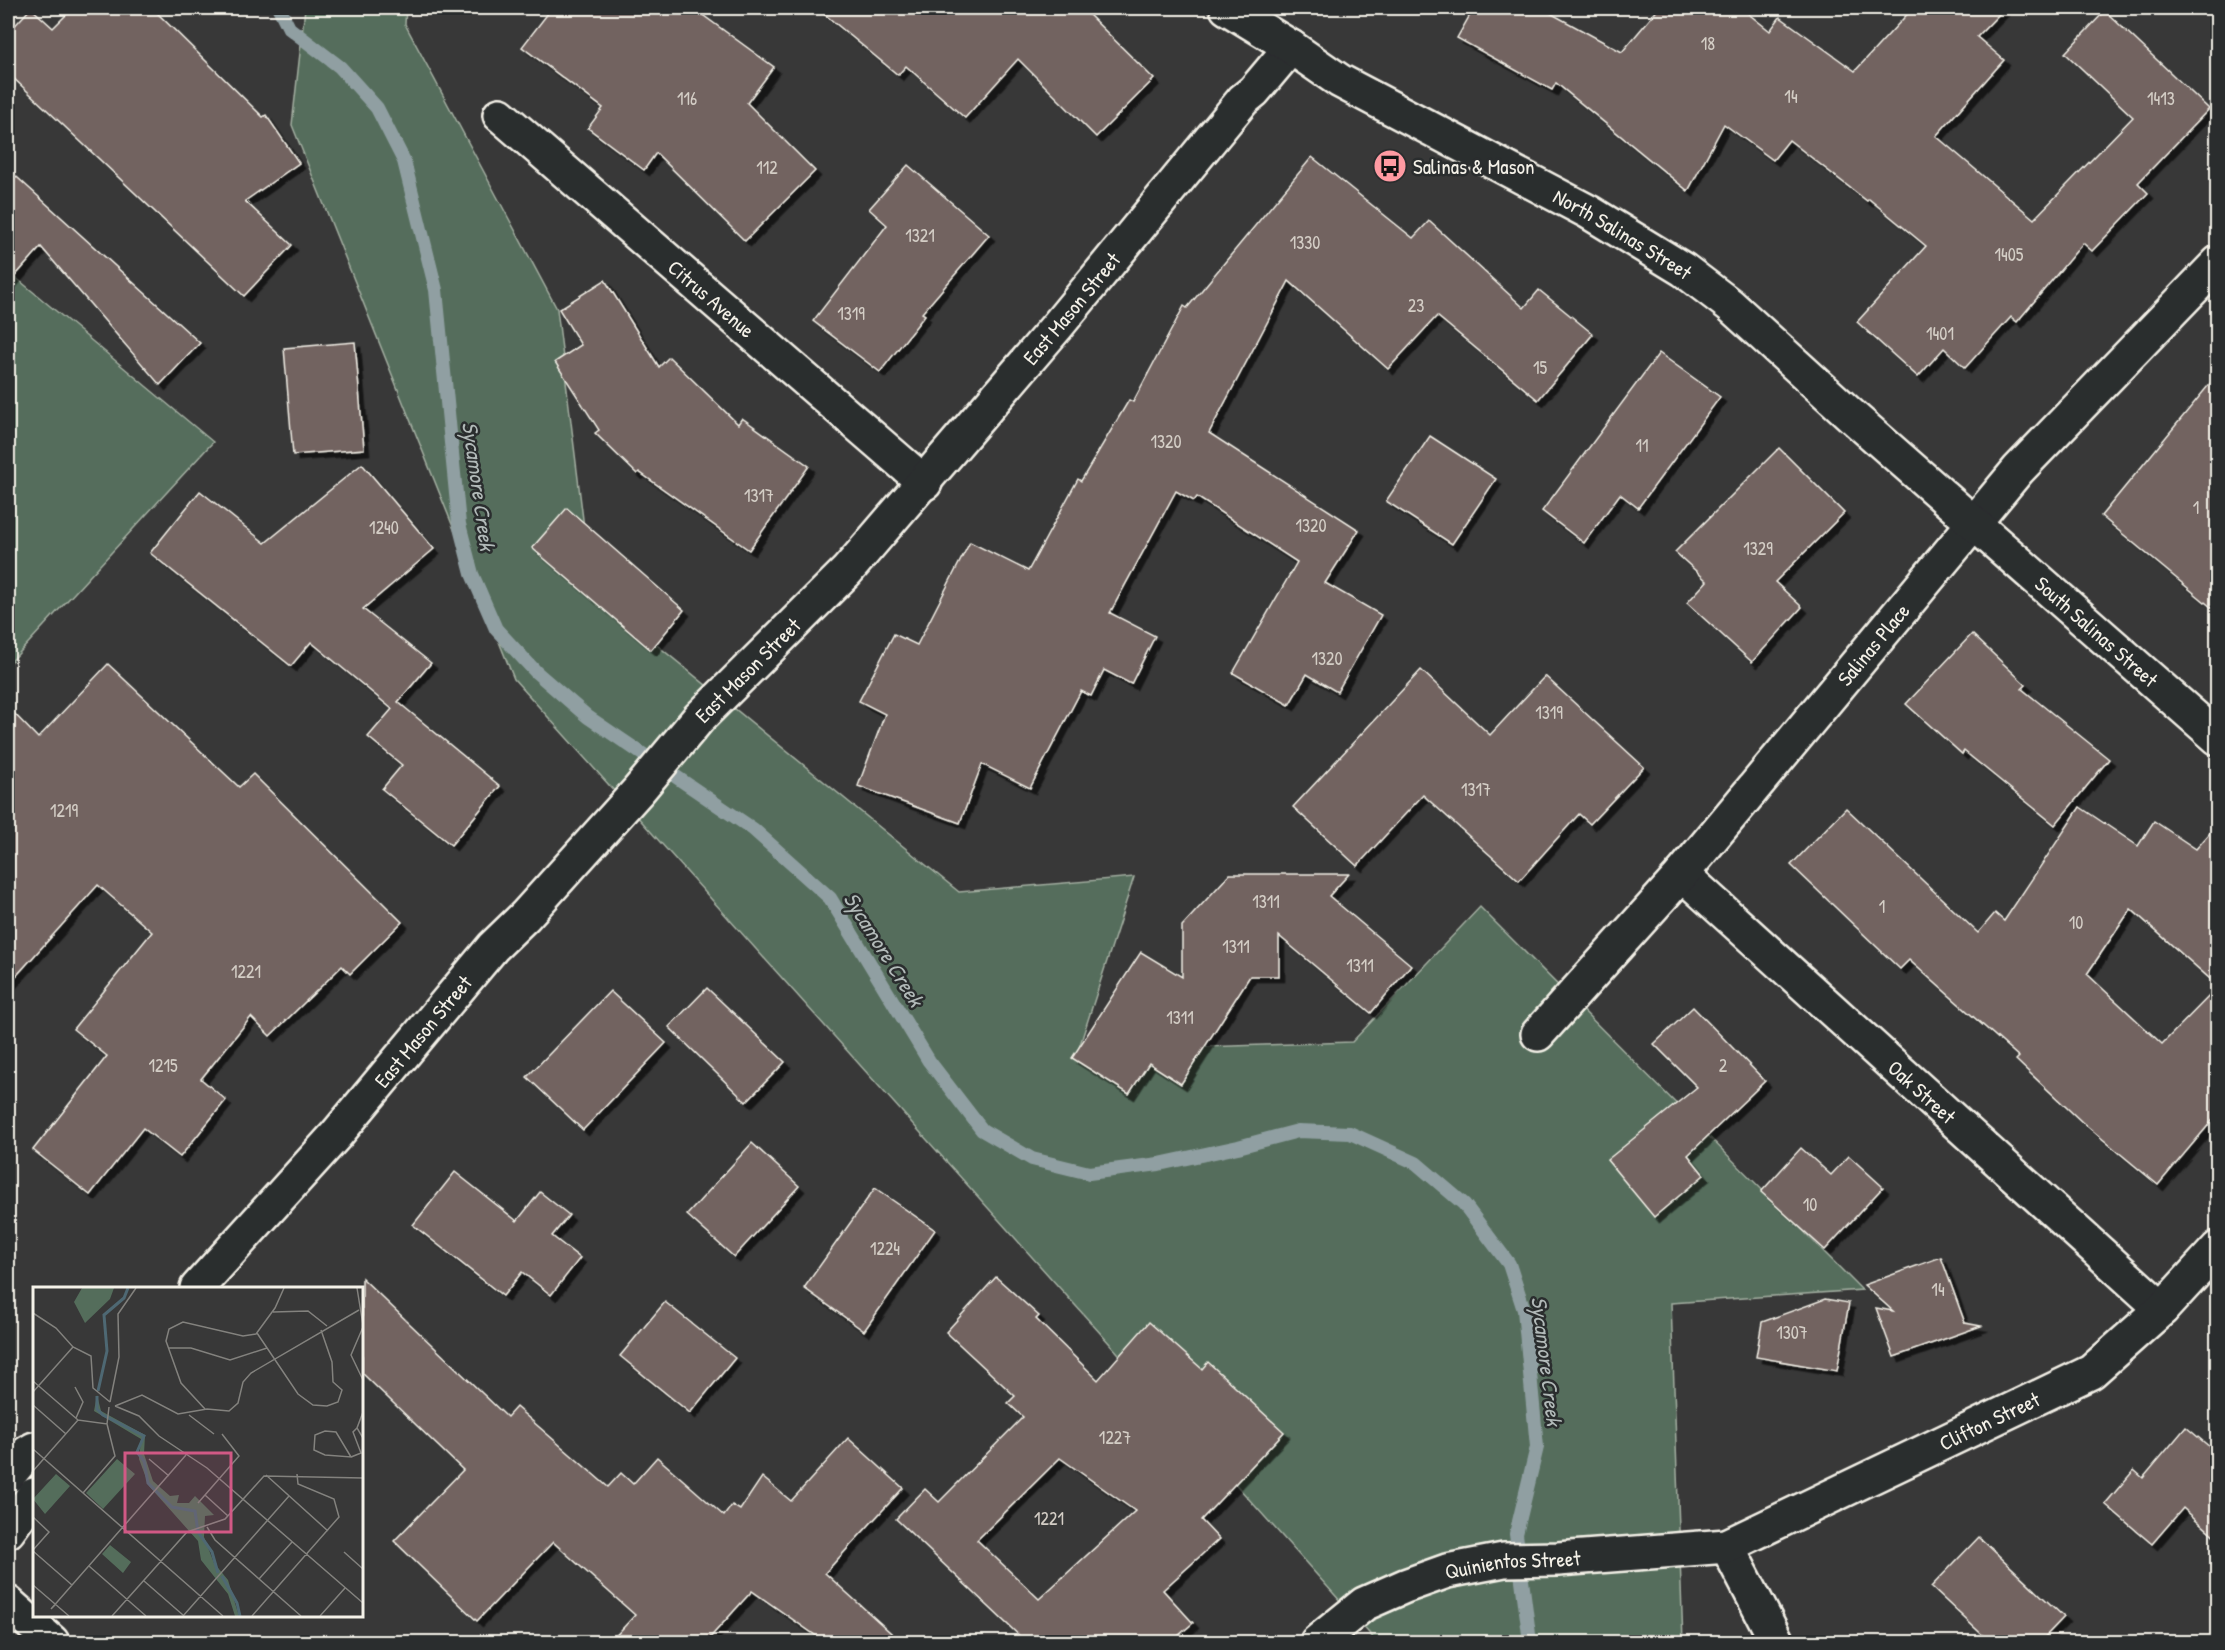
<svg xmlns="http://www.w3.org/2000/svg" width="2225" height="1650" font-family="'Patrick Hand',sans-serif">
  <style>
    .green { fill: #546d5b; stroke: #a4afa2; stroke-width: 1.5 }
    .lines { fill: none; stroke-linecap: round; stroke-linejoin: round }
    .stream { stroke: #909fa2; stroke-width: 14 }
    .building { fill: #726361; stroke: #f4f1e8; stroke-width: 1.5; fill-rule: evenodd; filter: url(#shadow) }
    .minor-casing { stroke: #f4f1e8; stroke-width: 38 }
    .tertiary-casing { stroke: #f4f1e8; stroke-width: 38 }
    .secondary-casing { stroke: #f4f1e8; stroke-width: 38 }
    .minor { stroke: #2a2d2e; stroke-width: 33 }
    .tertiary { stroke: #2a2d2e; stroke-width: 33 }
    .secondary { stroke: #2a2d2e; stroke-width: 33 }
    .labels { text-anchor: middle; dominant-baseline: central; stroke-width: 5; stroke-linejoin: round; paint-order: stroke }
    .number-label { font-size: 18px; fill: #d4cec6 }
    .poi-label { font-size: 21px; fill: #f4f1e8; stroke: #2a2d2e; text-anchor: start }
    .street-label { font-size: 21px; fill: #f4f1e8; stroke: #2a2d2e }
    .water-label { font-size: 22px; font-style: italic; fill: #b2bab9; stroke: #2a2d2e }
    .inset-river { fill: none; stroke: #4e6873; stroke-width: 3 }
    .inset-road { fill: none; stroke: #83827e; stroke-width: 1.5 }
    .view { fill: #d15985; fill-opacity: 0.15; stroke: #d15985; stroke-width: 3 }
    .inset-edge { fill: none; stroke: #f4f1e8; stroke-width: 3 }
  </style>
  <defs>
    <filter id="shadow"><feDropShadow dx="5.5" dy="5.5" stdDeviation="0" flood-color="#0009"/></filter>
  </defs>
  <rect width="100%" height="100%" fill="#383838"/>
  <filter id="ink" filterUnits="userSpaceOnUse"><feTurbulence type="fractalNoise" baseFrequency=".0167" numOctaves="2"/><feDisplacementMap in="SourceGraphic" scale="12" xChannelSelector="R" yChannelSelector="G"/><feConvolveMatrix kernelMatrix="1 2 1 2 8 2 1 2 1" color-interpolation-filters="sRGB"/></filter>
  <g filter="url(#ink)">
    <g class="green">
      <polygon points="305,8 406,8 405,24 557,309 592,592 959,892 1134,877 1078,1051 1352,1042 1480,907 1862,1290 1671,1303 1683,1642 1377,1642 514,679 292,125"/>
      <polygon points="8,271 213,442 8,665"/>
    </g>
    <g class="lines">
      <polyline class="stream" points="279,8 289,28 340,67 377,108 404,161 436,290 459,524 472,574 496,629 536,672 588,717 753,829 830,898 929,1061 982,1130 1032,1159 1089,1173 1159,1164 1238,1147 1298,1131 1350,1133 1416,1163 1464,1204 1509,1264 1524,1310 1537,1447 1516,1534 1530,1642"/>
    </g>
    <g class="building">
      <polygon points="31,8 53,28 73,8 152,8 263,117 266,115 299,163 245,201 292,245 244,296 8,73 8,33"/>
      <polygon points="552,8 693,8 774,67 747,103 815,171 745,241 656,153 644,170 588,128 603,108 522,47"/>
      <polygon points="817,8 1082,8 1154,79 1096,137 1018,59 965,118 906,66 898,75"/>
      <polygon points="1474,8 1541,8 1622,52 1659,8 1741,8 1770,31 1780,17 1855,71 1913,8 2005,8 1977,37 2004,60 1936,136 2034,219 2133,117 2065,53 2105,11 2209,109 2138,183 2148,193 2092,251 2083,243 2017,322 2011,317 1965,368 1944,348 1918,377 1857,322 1926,246 1869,199 1867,201 1789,140 1773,160 1724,124 1688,191 1556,83 1552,90 1457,38"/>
      <polygon points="1312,157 1413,238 1429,221 1524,308 1539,290 1593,334 1538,400 1437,316 1388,369 1289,281 1209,433 1359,530 1325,583 1381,615 1337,692 1307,674 1289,705 1233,673 1297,562 1197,497 1194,501 1176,491 1110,613 1155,636 1131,684 1104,670 1091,696 1081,691 1030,788 982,764 960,823 858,786 885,714 859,701 894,634 917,645 970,542 1028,571 1078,479 1081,481 1129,400 1133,402 1184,306 1187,308"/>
      <polygon points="908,165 989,235 922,313 925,315 880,372 813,321 887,225 869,209"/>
      <polygon points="8,169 200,343 160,385 41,247 8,284"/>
      <polygon points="605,280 659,367 669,357 738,424 742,418 809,466 749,550 639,472 637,474 595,433 599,430 555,362 581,345 559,309"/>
      <polygon points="355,342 364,449 293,455 284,348"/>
      <polygon points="1659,353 1720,397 1638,508 1620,494 1584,543 1542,511"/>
      <polygon points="2217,375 2217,612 2101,516"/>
      <polygon points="1430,436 1496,479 1452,544 1386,501"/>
      <polygon points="1779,448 1844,513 1775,582 1802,607 1752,662 1687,603 1707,581 1675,552"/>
      <polygon points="362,464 434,549 363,609 431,663 398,702 500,786 451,845 382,789 402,765 368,737 392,709 311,642 291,666 150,553 200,491 265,543"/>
      <polygon points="567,508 684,610 651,650 532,548"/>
      <polygon points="1972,634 2026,685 2022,689 2109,759 2055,825 1964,751 1962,754 1906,704"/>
      <polygon points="108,664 239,787 253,774 402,922 350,974 342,966 270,1036 251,1017 201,1079 226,1100 180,1157 143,1128 90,1195 33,1150 107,1056 73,1029 152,932 98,885 8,985 8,707 38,738"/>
      <polygon points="1421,670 1490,735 1545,676 1644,767 1590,824 1579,814 1519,881 1423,795 1357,866 1293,807"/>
      <polygon points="2080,807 2138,846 2154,821 2196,849 2217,825 2217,985 2131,909 2087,974 2162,1044 2217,988 2217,1115 2158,1185 2082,1122 2016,1060 2019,1057 1909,960 1900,969 1791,865 1846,808 1978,933 1995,913 2004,921"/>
      <polygon points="1230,874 1349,874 1329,896 1411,965 1371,1013 1279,936 1279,976 1250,976 1181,1084 1149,1063 1129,1094 1072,1058 1141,952 1182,977 1182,926"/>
      <polygon points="707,988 785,1062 746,1102 669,1027"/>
      <polygon points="610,991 666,1043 583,1130 527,1077"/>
      <polygon points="1693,1007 1765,1081 1688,1155 1704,1175 1654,1217 1607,1160 1697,1087 1654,1044"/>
      <polygon points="752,1143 799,1186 734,1257 687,1215"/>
      <polygon points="1801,1148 1831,1175 1849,1156 1883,1187 1825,1250 1761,1192"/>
      <polygon points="455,1172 517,1221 540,1192 569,1215 552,1236 580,1258 551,1295 522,1272 503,1296 413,1225"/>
      <polygon points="875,1188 935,1230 864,1331 804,1288"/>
      <polygon points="1941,1257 1965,1323 1981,1326 1894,1357 1876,1308 1893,1311 1864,1285"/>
      <path d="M996,1277L1039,1316L1036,1319L1098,1380L1149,1322L1202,1369L1208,1362L1284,1432L1201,1520L1219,1539L1163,1590L1193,1623L1171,1642H1026L896,1519L925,1489L939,1502L1023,1417L1008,1403L1015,1396L946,1332ZM1060,1458L1135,1511L1039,1599L977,1540Z"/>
      <polygon points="362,1278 507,1417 516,1407 608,1487 621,1473 633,1484 657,1457 724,1516 732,1505 740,1510 762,1477 791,1501 848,1438 903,1488 825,1573 901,1642 825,1642 752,1591 706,1642 610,1642 635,1615 553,1542 477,1621 394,1541 463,1470 362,1373"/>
      <polygon points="1825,1299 1849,1303 1837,1371 1756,1357 1762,1322"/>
      <polygon points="665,1302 735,1358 690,1413 620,1356"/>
      <polygon points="2186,1427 2217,1453 2217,1538 2183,1508 2152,1544 2105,1504 2134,1470 2143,1478"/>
      <polygon points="1979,1537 2064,1617 2040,1642 1990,1642 1931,1587"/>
    </g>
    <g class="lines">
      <g class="minor-casing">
        <g id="minor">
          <path id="s1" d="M500,115L925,483"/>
          <path id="s2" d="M1682,874L2162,1309"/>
          <path id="s3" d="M1538,1034L1682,874L2018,470L2218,263"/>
          <polyline points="1727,1546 1777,1642"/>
          <polyline points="8,1603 52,1642"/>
          <path id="s4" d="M1317,1642L1364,1604L1405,1586L1447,1571L1504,1560L1558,1559L1727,1546L2091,1372L2162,1309L2218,1248"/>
        </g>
      </g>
      <g class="tertiary-casing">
        <g id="tertiary">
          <path id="s5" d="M197,1288L336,1135L493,947L525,916L638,791L699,718L847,571L1058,325L1243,100L1254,91L1291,47"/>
          <polyline points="8,1476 27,1453 34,1449"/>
          <polyline points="8,1531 34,1495"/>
        </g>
      </g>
      <g class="secondary-casing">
        <g id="secondary">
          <path id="s6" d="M1227,8L1291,47L1340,81L1589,212L1684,270L1730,305L1853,417L2218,738"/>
        </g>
      </g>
      <use href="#minor" class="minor"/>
      <use href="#tertiary" class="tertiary"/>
      <use href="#secondary" class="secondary"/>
    </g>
  </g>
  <defs>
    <g id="bus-disc" transform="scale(1.725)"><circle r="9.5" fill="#ff9aa2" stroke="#2a2d2e"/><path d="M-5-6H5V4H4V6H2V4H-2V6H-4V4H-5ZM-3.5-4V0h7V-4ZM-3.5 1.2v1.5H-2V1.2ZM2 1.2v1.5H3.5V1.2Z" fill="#111"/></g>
  </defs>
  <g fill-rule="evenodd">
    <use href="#bus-disc" x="1390" y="166"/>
  </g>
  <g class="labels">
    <g class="number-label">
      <text x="1708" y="43">18</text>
      <text x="1791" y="96">14</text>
      <text x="687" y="98">116</text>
      <text x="2161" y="98">1413</text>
      <text x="767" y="167">112</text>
      <text x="920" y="235">1321</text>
      <text x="1305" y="242">1330</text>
      <text x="2009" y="254">1405</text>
      <text x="1416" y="305">23</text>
      <text x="851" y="313">1319</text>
      <text x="1940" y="333">1401</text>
      <text x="1540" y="367">15</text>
      <text x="1166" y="441">1320</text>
      <text x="1642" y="445">11</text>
      <text x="759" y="495">1317</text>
      <text x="2196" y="507">1</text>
      <text x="1311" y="525">1320</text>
      <text x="384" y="527">1240</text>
      <text x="1758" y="548">1329</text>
      <text x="1327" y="658">1320</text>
      <text x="1549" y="712">1319</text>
      <text x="1476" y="789">1317</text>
      <text x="64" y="810">1219</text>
      <text x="1266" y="901">1311</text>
      <text x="1882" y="906">1</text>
      <text x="2076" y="922">10</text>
      <text x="1236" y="946">1311</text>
      <text x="1360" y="965">1311</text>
      <text x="246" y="971">1221</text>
      <text x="1180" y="1017">1311</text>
      <text x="163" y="1065">1215</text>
      <text x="1723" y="1065">2</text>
      <text x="1810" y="1204">10</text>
      <text x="885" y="1248">1224</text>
      <text x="1938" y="1289">14</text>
      <text x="1792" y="1332">1307</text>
      <text x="1115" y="1437">1227</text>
      <text x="1049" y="1518">1221</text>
    </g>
    <g class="poi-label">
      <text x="1413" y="166">Salinas &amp; Mason</text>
    </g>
    <g class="street-label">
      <text stroke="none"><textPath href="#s6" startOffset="456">North Salinas Street</textPath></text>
      <text stroke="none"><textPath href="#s1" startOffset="280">Citrus Avenue</textPath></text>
      <text stroke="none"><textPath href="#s5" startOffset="1314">East Mason Street</textPath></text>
      <text stroke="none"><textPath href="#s6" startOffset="1076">South Salinas Street</textPath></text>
      <text stroke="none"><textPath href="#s3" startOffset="514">Salinas Place</textPath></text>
      <text stroke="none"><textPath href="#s5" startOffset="828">East Mason Street</textPath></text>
      <text stroke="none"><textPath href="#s5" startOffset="342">East Mason Street</textPath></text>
      <text stroke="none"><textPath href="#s2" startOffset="324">Oak Street</textPath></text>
      <text stroke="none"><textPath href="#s4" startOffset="722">Clifton Street</textPath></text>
      <text stroke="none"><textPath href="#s4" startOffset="216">Quinientos Street</textPath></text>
    </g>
    <g class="water-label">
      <text transform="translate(479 486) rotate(82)">Sycamore Creek</text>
      <text transform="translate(884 949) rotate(58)">Sycamore Creek</text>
      <text transform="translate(1547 1361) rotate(83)">Sycamore Creek</text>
    </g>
  </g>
  <g transform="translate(33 1287)">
    <rect width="330" height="330" fill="#383838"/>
    <path d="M49,1H81L77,12L52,36L41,15ZM64,108L68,124L112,148L111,167L120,194L137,209L146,208L144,216H156L162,209L181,228L172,229L171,250L181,276L195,293L206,329H202L195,307L168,273L165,254L116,199L106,172L108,152L61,124ZM84,172L102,187L70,222L53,206ZM23,187L37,199L12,227L0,212ZM77,258L98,275L90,286L69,267Z" fill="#546d5b"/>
    <path class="inset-river" d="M65,104L74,64L71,28L91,11L95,1M64,109V122L70,128L111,149L104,165L111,174L115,196L139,220L162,224L165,245L179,265L185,286M189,289L204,316L207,329"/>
    <path class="inset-road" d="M324,1L330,38M240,25L275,24L294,39M0,26L23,41L40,60L58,69L60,101L77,115M330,40L318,68L330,93M224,46L265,107L280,118L294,119L305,115L309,103L300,95L299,75L288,43M135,61H158L197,73L234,61M0,94L45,133M42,100L50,115L43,131M0,105L40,60M77,115L86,70L85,27L103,1M0,118L33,147M82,119L109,108L145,127L174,122L196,124L205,116L210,95L218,86L326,23M82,119L106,129L126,149L174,181L330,316M172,122L148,96L133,54L136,42L150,35L210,49L223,47L242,21L251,1M330,125L324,141L330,151M156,128L181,147M292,144L303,145L318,170L292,168L281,163L282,148ZM0,162L190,329M318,170L328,166L320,145L324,141M116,172L136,189M0,184L45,133L74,137L76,120M233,188L295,244M50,206L82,169L74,137M172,208L195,229M165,216L206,169L189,147M0,230L16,245L0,263M174,240L182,253L268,329M0,264L39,298M311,265L330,282M56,279L113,329M226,292L259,255M111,294L150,328M0,298L36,329M22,318L18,322L153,168M79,329L154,245L192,232L231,189L330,191M150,329L256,209M219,329L306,230L301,212L265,197L264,187M287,329L312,301"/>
    <path class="view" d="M92,166H198V245H92Z"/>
    <rect width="330" height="330" class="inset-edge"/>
  </g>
  <rect width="2225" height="1650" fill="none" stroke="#2a2d2e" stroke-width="30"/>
  <rect x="15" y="15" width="2195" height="1620" fill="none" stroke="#f4f1e8" stroke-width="2" filter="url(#ink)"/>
</svg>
